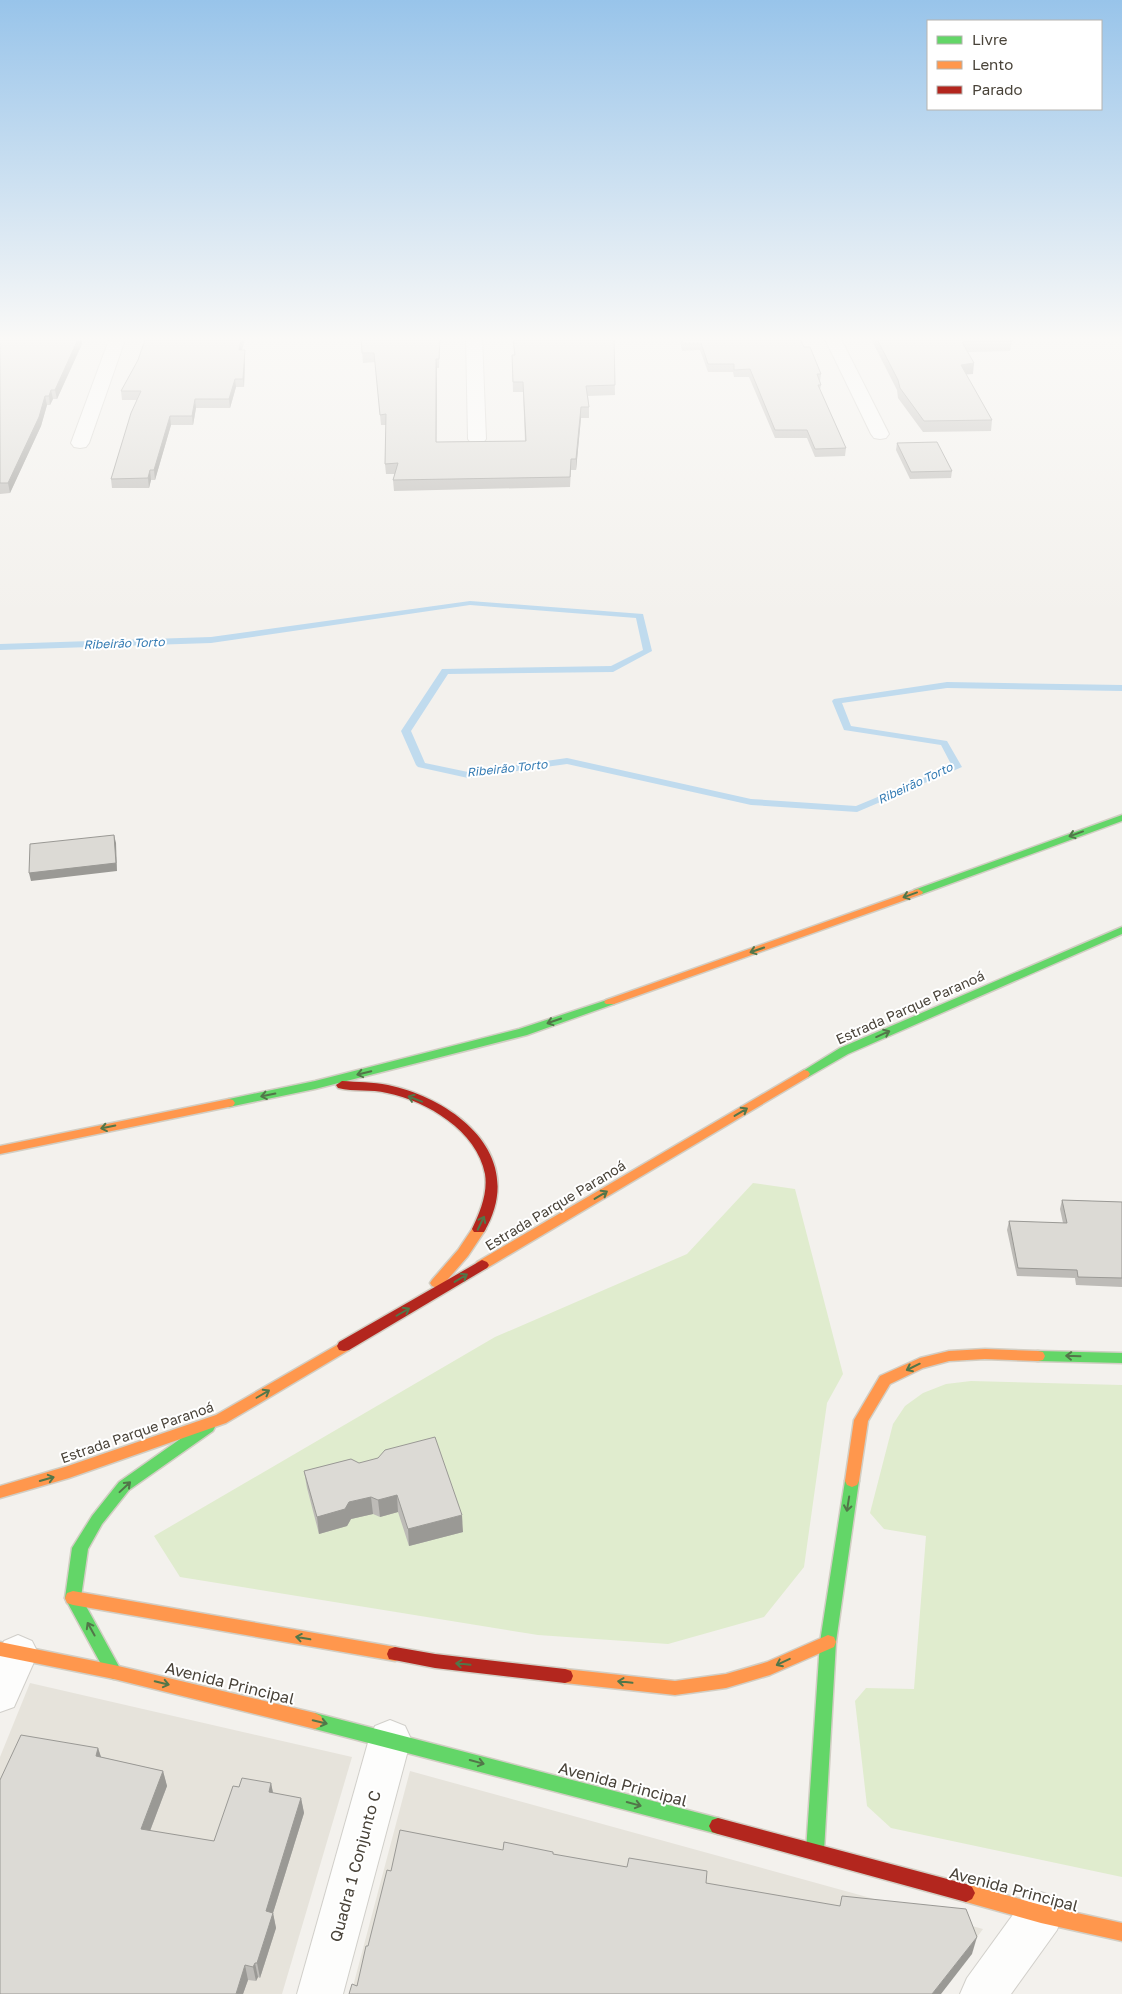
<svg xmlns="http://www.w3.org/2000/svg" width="1122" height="1994" font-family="'Golos Text',sans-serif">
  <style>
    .residential { fill: #e6e3db }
    .green { fill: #e0ecce }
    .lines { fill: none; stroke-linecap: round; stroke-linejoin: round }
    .stream { fill: #c0dbee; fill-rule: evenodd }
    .street-casing { stroke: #d1cfca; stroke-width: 2 }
    .fast-casing { stroke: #d2cec4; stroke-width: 3 }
    .slow-casing { stroke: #d2cec4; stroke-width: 3 }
    .jam-casing { stroke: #d2cec4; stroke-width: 3 }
    .street { fill: #fdfdfc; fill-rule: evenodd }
    .fast { fill: #63d668; fill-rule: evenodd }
    .slow { fill: #ff974d; fill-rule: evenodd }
    .jam { fill: #b3261e; fill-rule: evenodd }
    .wall { fill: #bdbbb7 }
    .shaded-wall { fill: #9a9995 }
    .building { fill: #dcdad5; stroke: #9a9995 }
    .oneway { stroke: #527649 }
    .labels { text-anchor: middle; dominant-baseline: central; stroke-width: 4; stroke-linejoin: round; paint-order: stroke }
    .far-water-label { font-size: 12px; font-style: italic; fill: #347bb3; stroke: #fff }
    .street-label { font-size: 14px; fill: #494339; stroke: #fff }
    .near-street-label { font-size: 16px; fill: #494339; stroke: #fff }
  </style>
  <rect width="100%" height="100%" fill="#f3f1ed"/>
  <g class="residential">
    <polygon points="30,1683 352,1757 282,1994 0,1994 0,1757"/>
    <polygon points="410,1771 983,1929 935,1994 351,1994"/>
  </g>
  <g class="green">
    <polygon points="753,1183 795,1189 843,1374 827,1403 804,1567 764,1617 668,1644 538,1635 180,1577 154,1536 495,1337 687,1254"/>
    <polygon points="971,1381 1122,1385 1122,1877 891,1828 867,1806 855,1701 866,1688 914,1689 926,1536 884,1529 870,1513 893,1424 905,1406 923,1393 946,1384"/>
  </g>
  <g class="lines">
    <polygon class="stream" points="470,601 643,614 652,651 613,672 448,674 411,731 425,763 468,772 567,758 751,799 856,806 952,766 941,745 844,730 832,701 834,699 947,682 1122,685 1122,691 947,688 842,703 851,726 947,741 962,767 857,812 751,805 567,764 468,778 418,767 416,765 401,731 442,669 611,666 643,650 636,618 470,605 211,643 0,650 0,644 211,637"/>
    <g class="street-casing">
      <g id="street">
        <polygon points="110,337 126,337 89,443 86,447 80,448 74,447 71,443"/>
        <polygon points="466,337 482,337 486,439 483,443 477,444 471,443 468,439"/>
        <polygon points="824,337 840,337 889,434 886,438 880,439 874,438 871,434"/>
        <polygon points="18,1635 32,1641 38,1653 14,1707 0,1712 0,1649 4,1641"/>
        <polygon points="390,1720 405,1726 411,1739 343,1994 297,1994 369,1739 375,1726"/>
        <polygon points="1041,1892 1057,1898 1063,1914 1057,1930 1011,1994 960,1994 967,1978 1025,1898"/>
      </g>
    </g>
    <g class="fast-casing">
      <g id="fast">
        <polygon points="1122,815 1122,821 922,894 918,895 913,892 914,890"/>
        <polygon points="1122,927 1122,934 848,1054 808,1077 800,1077 798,1074 840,1048"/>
        <polygon points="610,999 616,1002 614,1004 527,1035 315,1089 229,1107 223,1103 229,1099 315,1081 519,1029"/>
        <polygon points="1038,1351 1122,1353 1122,1363 1038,1361 1033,1360 1031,1356 1033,1352"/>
        <polygon points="208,1421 213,1423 215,1427 213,1431 129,1490 102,1524 88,1549 81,1597 122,1672 120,1677 114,1679 108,1677 65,1598 72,1548 92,1516 119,1482 203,1423"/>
        <polygon points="852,1475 857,1477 859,1481 836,1642 824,1851 821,1857 815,1860 809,1857 806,1851 820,1642 845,1481 847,1477"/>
        <polygon points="315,1713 718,1818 724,1820 727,1826 724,1832 718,1834 315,1729 309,1726 307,1721 309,1716"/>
      </g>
    </g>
    <g class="slow-casing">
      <g id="slow">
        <polygon points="918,889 923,892 922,894 614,1004 606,1004 604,1002 606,1000"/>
        <polygon points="804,1070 808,1071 810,1074 808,1077 487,1268 482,1270 477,1268 475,1265 477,1262"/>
        <polygon points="229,1099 233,1100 235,1103 233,1106 0,1154 0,1146"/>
        <polygon points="479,1224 484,1226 486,1229 468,1256 442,1286 437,1288 432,1286 430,1283 432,1280 458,1250 474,1226"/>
        <polygon points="344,1341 349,1342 351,1346 349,1350 226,1423 69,1478 0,1498 0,1486 68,1466 216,1415"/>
        <polygon points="985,1349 1038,1351 1043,1352 1045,1356 1043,1360 1038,1361 985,1359 949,1361 923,1368 890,1384 868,1421 859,1481 857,1485 852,1487 847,1485 845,1481 854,1420 880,1376 920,1358 949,1351"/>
        <polygon points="73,1591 395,1647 401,1649 403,1654 401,1659 395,1661 73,1605 67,1603 65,1598 67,1593"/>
        <polygon points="828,1635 834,1637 836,1642 834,1647 770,1675 726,1688 675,1695 565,1683 559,1681 557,1676 559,1671 565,1669 675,1681 726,1674 767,1662"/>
        <polygon points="0,1642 114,1665 315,1713 321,1716 323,1721 321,1726 315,1729 114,1679 0,1656"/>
        <polygon points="966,1884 1041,1905 1122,1923 1122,1941 1041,1923 966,1902 960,1899 957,1893 960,1887"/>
      </g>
    </g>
    <g class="jam-casing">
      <g id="jam">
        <path d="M342,1081C357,1082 373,1082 388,1085C457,1100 528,1157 484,1232H474L472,1229C480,1212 488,1193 485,1174C477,1131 427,1101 387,1093C371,1089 354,1092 338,1088L336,1085Z"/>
        <polygon points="482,1260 487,1262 489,1265 487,1268 349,1350 344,1351 339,1350 337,1346 339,1342"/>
        <polygon points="395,1647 435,1654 565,1669 571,1671 573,1676 571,1681 565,1683 435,1668 389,1659 387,1654 389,1649"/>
        <polygon points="718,1818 966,1884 972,1887 975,1893 972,1899 966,1902 718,1834 712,1832 709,1826 712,1820"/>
      </g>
    </g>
    <use href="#street" class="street"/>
    <use href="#fast" class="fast"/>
    <use href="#slow" class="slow"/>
    <use href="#jam" class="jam"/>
  </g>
  <g class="wall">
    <polygon points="0,337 81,337 82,344 57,399 53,399 50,405 47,405 41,426 10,493 0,494"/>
    <polygon points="146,337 245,337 242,350 245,350 245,359 244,387 236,387 230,408 196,408 193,425 171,425 155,480 151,480 149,488 112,488 111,479 137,400 122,400 121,391 138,360"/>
    <polygon points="361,337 440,337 439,368 437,368 436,442 525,441 523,392 513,392 512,355 514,355 513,337 614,337 615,395 588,396 589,407 589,418 581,418 576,470 571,470 570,487 394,491 393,480 395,474 386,474 385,464 386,425 381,425 375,362 363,363"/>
    <polygon points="679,337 799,337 804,347 821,374 820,382 821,385 820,390 846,448 845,456 815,457 807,438 775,438 749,377 734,377 733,372 708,372 700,350 682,351"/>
    <polygon points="871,337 1009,337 1012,341 1010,351 968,352 973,374 966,374 992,420 991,431 923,432 898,398 897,390 871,339"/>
    <polygon points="897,443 952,471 951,478 910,479 896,450"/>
    <polygon points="1062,1200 1122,1202 1122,1287 1076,1285 1075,1278 1017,1276 1007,1230 1009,1221 1063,1223 1060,1209"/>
    <polygon points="351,1459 463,1532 409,1546 398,1512 380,1517 373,1514 351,1519 347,1526 319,1534 307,1488 304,1471"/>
    <polygon points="98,1748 101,1757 163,1771 167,1786 150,1831 214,1841 239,1787 271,1783 273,1793 301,1798 304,1813 273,1913 276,1928 260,1978 258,1977 256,1981 248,1980 243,1994 0,1994"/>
  </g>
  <g class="shaded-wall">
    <polygon points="79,337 81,337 82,344 57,399 55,390"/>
    <polygon points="242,337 245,337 240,359 239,350"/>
    <polygon points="245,350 245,359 244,387 243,379"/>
    <polygon points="436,359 437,368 436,452"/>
    <polygon points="974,363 973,374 959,375 961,365"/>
    <polygon points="235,379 236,387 230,408 229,399"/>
    <polygon points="51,390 53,399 50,405 49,396"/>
    <polygon points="45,396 47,405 41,426 10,493 8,483"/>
    <polygon points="195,399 196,408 193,425 192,416"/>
    <polygon points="581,407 581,418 576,470 576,459"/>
    <polygon points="170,416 171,425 155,480 154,470"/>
    <polygon points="150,470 151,480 149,488 148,478"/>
    <polygon points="114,835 116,843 117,871 31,881 29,873"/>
    <polygon points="397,1495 398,1512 380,1517 378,1500"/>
    <polygon points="371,1497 373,1514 351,1519 347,1526 319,1534 317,1517 349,1502"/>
    <polygon points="462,1515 463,1532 409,1546 408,1529"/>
    <polygon points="98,1748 103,1763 96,1756"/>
    <polygon points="163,1771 167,1786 145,1844 141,1829"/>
    <polygon points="271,1783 274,1798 269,1792"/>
    <polygon points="301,1798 304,1813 269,1926 266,1911"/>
    <polygon points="273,1913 276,1928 260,1978 257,1963"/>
    <polygon points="977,1937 972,1954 941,1994 932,1994"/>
    <polygon points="255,1963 258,1977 256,1981 253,1967"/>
    <polygon points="245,1965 248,1980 243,1994 236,1994"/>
  </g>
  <g class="building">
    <polygon points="0,337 79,337 55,390 51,390 49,396 45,396 39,417 8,483 0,483"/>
    <polygon points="146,337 242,337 239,350 245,350 243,379 235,379 229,399 195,399 192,416 170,416 154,470 150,470 148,478 111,479 131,413 141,391 121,391 138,360"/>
    <polygon points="361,337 440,337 439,359 436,359 436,442 526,441 523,382 513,382 512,355 515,355 513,337 614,337 615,385 586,386 589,407 581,407 576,459 571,459 570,477 393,480 398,463 385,464 386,414 380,415 374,353 362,353"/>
    <polygon points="681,337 799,337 804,347 810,347 821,374 817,374 821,385 818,385 846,448 815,449 807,430 775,430 750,369 734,370 734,364 708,364 701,343 683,343"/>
    <polygon points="876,337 1009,337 1012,341 962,342 974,363 961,365 992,420 924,421 900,388 898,380"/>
    <polygon points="937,442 952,471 911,472 897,443"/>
    <polygon points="114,835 116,863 29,873 30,844"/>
    <polygon points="1062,1200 1122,1202 1122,1278 1078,1277 1077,1270 1018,1268 1009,1221 1067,1223"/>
    <polygon points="435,1437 462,1515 408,1529 397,1495 378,1500 371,1497 349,1502 345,1509 317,1517 304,1471 351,1459 359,1463 378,1458 385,1450"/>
    <polygon points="21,1735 98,1748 96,1756 163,1771 141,1829 214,1841 233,1786 239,1787 242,1778 271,1783 269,1792 301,1798 266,1911 273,1913 257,1963 255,1963 253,1967 245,1965 236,1994 0,1994 0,1780"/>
    <polygon points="400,1830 503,1850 504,1842 553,1852 553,1854 627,1867 629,1858 707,1871 706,1883 840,1906 842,1896 966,1909 977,1937 932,1994 349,1994 352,1984 357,1986 366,1946 368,1946 387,1870 391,1871"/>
  </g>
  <defs><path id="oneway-shaft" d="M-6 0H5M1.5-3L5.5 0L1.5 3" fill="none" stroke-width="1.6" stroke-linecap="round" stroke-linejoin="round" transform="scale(1.25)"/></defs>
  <g class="oneway">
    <use href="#oneway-shaft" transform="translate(1076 834) rotate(160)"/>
    <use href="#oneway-shaft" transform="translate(910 895) rotate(160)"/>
    <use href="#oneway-shaft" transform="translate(757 950) rotate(161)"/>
    <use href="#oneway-shaft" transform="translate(554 1021) rotate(161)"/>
    <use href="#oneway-shaft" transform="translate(883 1034) rotate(-24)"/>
    <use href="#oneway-shaft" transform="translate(364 1073) rotate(166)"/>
    <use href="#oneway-shaft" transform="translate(268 1095) rotate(169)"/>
    <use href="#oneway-shaft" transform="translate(415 1099) rotate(-159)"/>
    <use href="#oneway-shaft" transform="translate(741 1112) rotate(-31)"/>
    <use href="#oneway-shaft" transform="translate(108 1127) rotate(168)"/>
    <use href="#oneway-shaft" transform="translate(601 1195) rotate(-31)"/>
    <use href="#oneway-shaft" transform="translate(481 1223) rotate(-64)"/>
    <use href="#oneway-shaft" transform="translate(461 1278) rotate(-31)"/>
    <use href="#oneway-shaft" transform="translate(403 1312) rotate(-30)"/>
    <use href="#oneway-shaft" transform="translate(1073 1356) rotate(-178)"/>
    <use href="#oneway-shaft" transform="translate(913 1367) rotate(154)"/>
    <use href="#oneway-shaft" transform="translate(263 1394) rotate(-30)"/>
    <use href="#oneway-shaft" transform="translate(47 1479) rotate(-16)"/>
    <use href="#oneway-shaft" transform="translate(125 1487) rotate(-43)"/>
    <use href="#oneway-shaft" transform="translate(848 1504) rotate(99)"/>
    <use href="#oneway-shaft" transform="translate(91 1629) rotate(-119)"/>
    <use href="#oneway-shaft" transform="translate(303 1638) rotate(-170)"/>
    <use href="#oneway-shaft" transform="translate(783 1662) rotate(155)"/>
    <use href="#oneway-shaft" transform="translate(463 1664) rotate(-174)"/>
    <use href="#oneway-shaft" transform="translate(625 1682) rotate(-174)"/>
    <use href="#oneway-shaft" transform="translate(162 1683) rotate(14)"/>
    <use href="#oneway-shaft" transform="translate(320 1722) rotate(14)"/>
    <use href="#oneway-shaft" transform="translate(477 1762) rotate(15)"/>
    <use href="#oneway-shaft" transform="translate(634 1804) rotate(15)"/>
  </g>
  <linearGradient id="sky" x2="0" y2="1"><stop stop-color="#98c4ea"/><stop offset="0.55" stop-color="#faf9f7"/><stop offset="1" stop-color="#faf9f7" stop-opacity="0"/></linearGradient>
  <rect width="1122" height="616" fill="url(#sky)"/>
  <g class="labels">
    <g class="far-water-label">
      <text transform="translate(124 643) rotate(-2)">Ribeirão Torto</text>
      <text transform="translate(507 768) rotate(-6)">Ribeirão Torto</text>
      <text transform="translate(915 783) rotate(-25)">Ribeirão Torto</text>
    </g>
    <g class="street-label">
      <text transform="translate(910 1007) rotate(-24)">Estrada Parque Paranoá</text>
      <text transform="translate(555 1205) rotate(-31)">Estrada Parque Paranoá</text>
      <text transform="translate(137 1432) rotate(-19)">Estrada Parque Paranoá</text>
    </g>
    <g class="near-street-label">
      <text transform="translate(230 1683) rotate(14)">Avenida Principal</text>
      <text transform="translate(623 1784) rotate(15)">Avenida Principal</text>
      <text transform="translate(355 1866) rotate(-75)">Quadra 1 Conjunto C</text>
      <text transform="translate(1014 1889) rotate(15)">Avenida Principal</text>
    </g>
  </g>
  <rect x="927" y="20" width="175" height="90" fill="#ffffff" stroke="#b6b4b0"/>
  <rect x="937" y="36" width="25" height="8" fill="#63d668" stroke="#b6b4b0"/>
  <text x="972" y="45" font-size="15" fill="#494339">Livre</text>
  <rect x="937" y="61" width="25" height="8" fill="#ff974d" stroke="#b6b4b0"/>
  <text x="972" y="70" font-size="15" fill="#494339">Lento</text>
  <rect x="937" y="86" width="25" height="8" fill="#b3261e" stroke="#b6b4b0"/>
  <text x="972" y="95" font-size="15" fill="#494339">Parado</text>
</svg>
